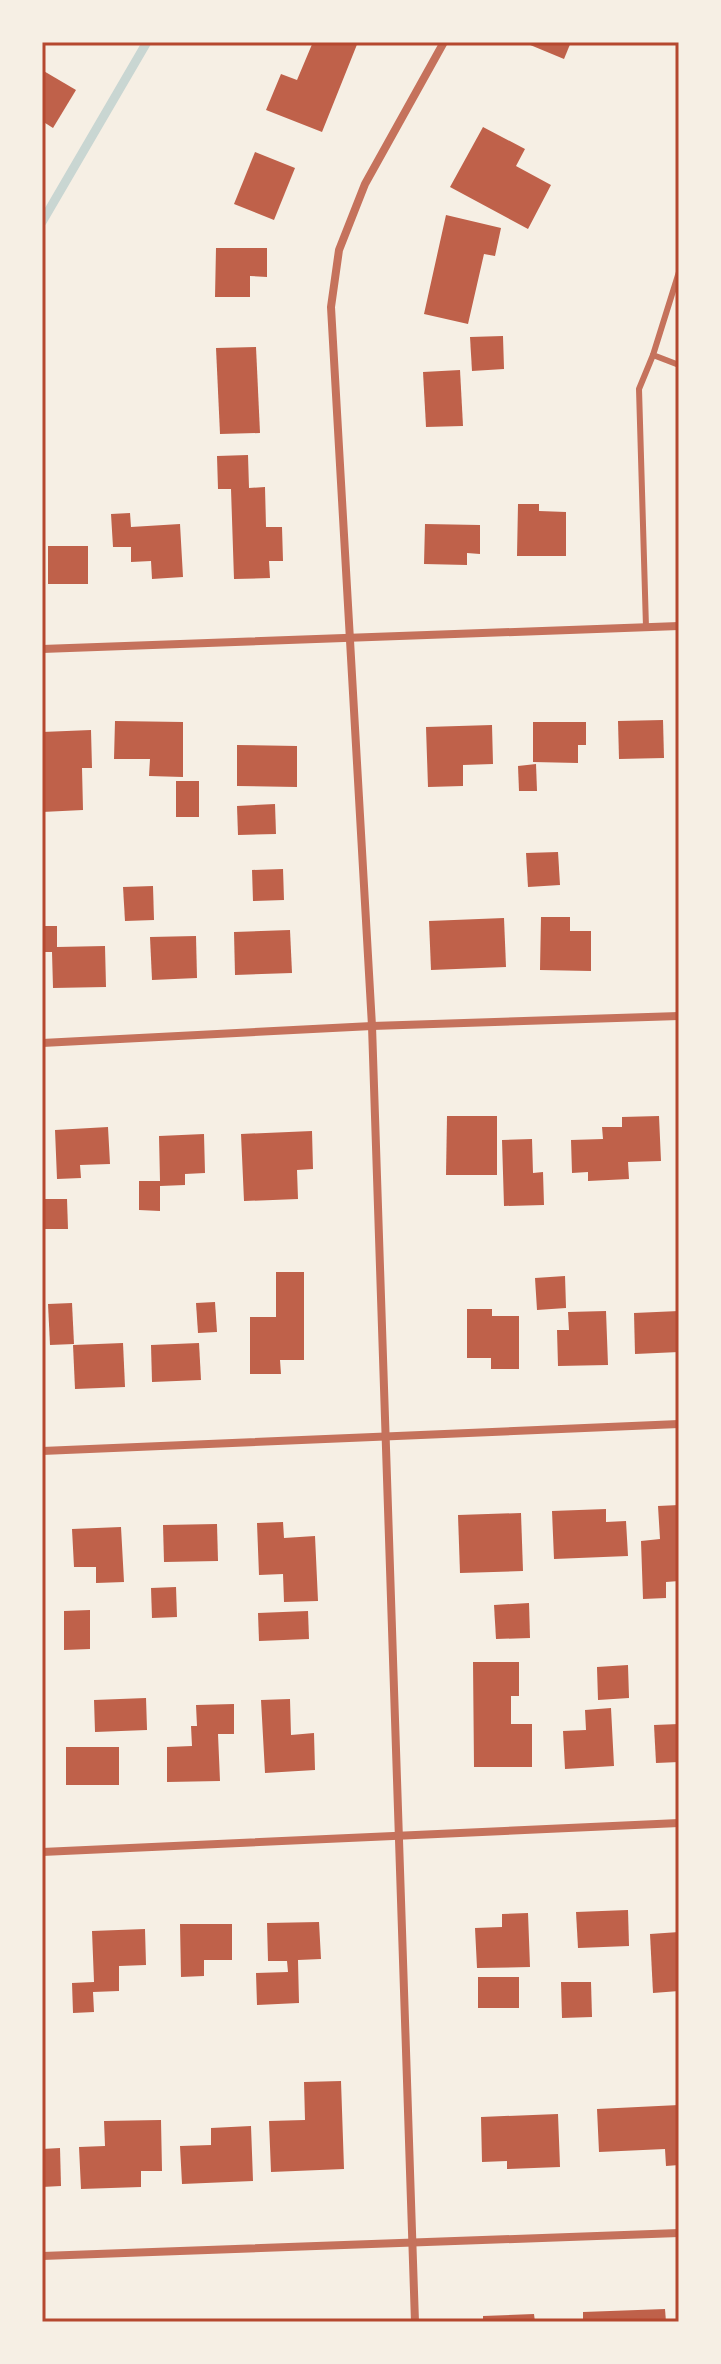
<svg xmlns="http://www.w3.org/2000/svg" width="721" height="2364" font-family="Barlow,sans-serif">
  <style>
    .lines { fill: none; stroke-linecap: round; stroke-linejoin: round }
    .stream { stroke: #c9d6d2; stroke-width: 9 }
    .building { fill: #bf614a }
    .service { stroke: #c5725c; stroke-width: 6 }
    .minor { stroke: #c5725c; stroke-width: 8 }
    .neatline { fill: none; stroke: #b5482f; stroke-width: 3 }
  </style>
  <rect width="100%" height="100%" fill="#f6efe4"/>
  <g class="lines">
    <polyline class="stream" points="42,222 147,42"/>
  </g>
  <g class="building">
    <polygon points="313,42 358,42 322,132 266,110 281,74 297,80"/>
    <polygon points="523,42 571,42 564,59"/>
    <polygon points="42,70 76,90 53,128 42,121"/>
    <polygon points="483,127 525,149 516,166 551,185 528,229 450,187"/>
    <polygon points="255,152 295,168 274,220 234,204"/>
    <polygon points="446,215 501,228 495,256 484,254 468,324 424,314"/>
    <polygon points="216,248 267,248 267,277 250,276 250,297 215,297"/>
    <polygon points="503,336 504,369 472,371 470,337"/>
    <polygon points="256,347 260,433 220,434 216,348"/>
    <polygon points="460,370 463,426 426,427 423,372"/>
    <polygon points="248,455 249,488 265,487 266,527 282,527 283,561 269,561 270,578 234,579 231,489 218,489 217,456"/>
    <polygon points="518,504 539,504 539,511 566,512 566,556 517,556"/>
    <polygon points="130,513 131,527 180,524 183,577 152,579 151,561 131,562 131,547 113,547 111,514"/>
    <polygon points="425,524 480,525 480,554 467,553 467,565 424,564"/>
    <rect x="48" y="546" width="40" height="38"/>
    <polygon points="663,720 664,758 619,759 618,721"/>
    <polygon points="115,721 183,722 183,777 149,776 150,759 114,759"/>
    <polygon points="533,722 586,722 586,745 578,745 578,763 533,762"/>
    <polygon points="492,725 493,764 463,765 463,786 428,787 426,727"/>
    <polygon points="91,730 92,768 82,768 83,810 42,812 42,732"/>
    <polygon points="237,745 297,746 297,787 237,786"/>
    <polygon points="536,764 537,791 519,791 518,766"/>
    <rect x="176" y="781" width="23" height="36"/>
    <polygon points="275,804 276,834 238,835 237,806"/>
    <polygon points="558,852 560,885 528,887 526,853"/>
    <polygon points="283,869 284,900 253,901 252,870"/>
    <polygon points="153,886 154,920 125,921 123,887"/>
    <polygon points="541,917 570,917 570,931 591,931 591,971 540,970"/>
    <polygon points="504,918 506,967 431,970 429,921"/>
    <polygon points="42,926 57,926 57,947 105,946 106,987 53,988 52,952 42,952"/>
    <polygon points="290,930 292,973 235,975 234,932"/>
    <polygon points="196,936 197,978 152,980 150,937"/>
    <polygon points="447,1116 497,1116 497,1175 446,1175"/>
    <polygon points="659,1116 661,1161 628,1162 629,1179 588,1181 588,1172 572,1173 571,1140 603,1139 602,1127 622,1127 622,1117"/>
    <polygon points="108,1127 110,1164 80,1165 81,1178 57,1179 55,1130"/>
    <polygon points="312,1131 313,1169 297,1170 298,1199 244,1201 241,1134"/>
    <polygon points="204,1134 205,1173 185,1174 185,1185 160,1186 160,1211 139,1210 139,1181 160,1181 159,1136"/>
    <polygon points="532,1139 533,1173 543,1172 544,1205 504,1206 502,1140"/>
    <polygon points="42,1199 67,1199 68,1229 42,1229"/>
    <polygon points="276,1272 304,1272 304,1360 280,1360 281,1374 250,1374 250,1317 276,1317"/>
    <polygon points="565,1276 566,1308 537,1310 535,1278"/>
    <polygon points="215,1302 217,1332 198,1333 196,1303"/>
    <polygon points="72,1303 74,1344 50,1345 48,1304"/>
    <polygon points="467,1309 492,1309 492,1316 519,1316 519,1369 491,1369 491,1358 467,1358"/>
    <polygon points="606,1311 608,1365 558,1366 557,1330 569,1330 568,1312"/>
    <polygon points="679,1311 679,1352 635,1354 634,1313"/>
    <polygon points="123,1343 125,1387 75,1389 73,1345"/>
    <polygon points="199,1343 201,1380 152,1382 151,1345"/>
    <polygon points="679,1505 679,1581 666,1582 666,1598 643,1599 641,1541 660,1539 658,1506"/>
    <polygon points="606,1509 606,1522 626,1521 628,1556 554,1559 552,1511"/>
    <polygon points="521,1513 523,1571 460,1573 458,1515"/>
    <polygon points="283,1522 284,1538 315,1536 318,1601 284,1602 283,1574 259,1575 257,1523"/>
    <polygon points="217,1524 218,1561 164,1562 163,1525"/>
    <polygon points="121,1527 124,1582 96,1583 96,1567 74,1567 72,1529"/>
    <polygon points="176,1587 177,1617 152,1618 151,1588"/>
    <polygon points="529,1603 530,1638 496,1639 494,1605"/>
    <polygon points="90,1610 90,1649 64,1650 64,1611"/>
    <polygon points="308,1611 309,1639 259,1641 258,1613"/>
    <polygon points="473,1662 519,1662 519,1696 511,1696 511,1724 532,1724 532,1767 474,1767"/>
    <polygon points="628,1665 629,1698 598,1700 597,1667"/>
    <polygon points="146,1698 147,1730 95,1732 94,1700"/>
    <polygon points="290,1699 291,1735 314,1733 315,1770 265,1773 261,1700"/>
    <polygon points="234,1704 234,1734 218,1734 220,1781 167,1782 167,1747 192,1746 191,1726 197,1726 196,1705"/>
    <polygon points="611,1708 614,1766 565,1769 563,1731 586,1730 585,1710"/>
    <polygon points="679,1724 679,1762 656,1763 654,1725"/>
    <rect x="66" y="1747" width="53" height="38"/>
    <polygon points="628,1910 629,1946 578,1948 576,1912"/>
    <polygon points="528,1913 530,1967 477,1968 475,1928 502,1927 502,1914"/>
    <polygon points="319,1922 321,1959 298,1960 299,2003 257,2005 256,1973 288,1972 287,1961 268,1961 267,1923"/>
    <polygon points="180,1924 232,1924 232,1960 204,1960 204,1976 181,1977"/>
    <polygon points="145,1929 146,1965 119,1966 119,1991 93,1992 94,2012 73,2013 72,1983 94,1982 92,1931"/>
    <polygon points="679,1932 679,1991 653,1993 650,1934"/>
    <rect x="478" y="1977" width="41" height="31"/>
    <polygon points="561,1982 591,1982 592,2017 562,2018"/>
    <polygon points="341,2081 344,2169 271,2172 269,2121 305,2120 304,2082"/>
    <polygon points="679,2105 679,2165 666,2166 665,2149 599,2152 597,2109"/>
    <polygon points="558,2114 560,2167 507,2169 507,2161 482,2162 481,2117"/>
    <polygon points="161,2120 162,2171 141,2171 141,2187 81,2189 79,2147 105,2146 104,2121"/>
    <polygon points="251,2126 253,2181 182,2184 180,2146 211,2145 211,2128"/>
    <polygon points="60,2148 61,2186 42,2187 42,2149"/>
    <polygon points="665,2309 666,2322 583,2322 583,2312"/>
    <polygon points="534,2314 535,2322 483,2322 483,2316"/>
  </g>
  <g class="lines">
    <g class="service">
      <polyline points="679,272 653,355 679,365"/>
      <polyline points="646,627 639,389 653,355"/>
    </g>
    <g class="minor">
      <polyline points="42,649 679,626"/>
      <polyline points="42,1043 372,1026 679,1016"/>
      <polyline points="42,1451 679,1424"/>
      <polyline points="42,1852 679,1823"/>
      <polyline points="42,2256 679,2233"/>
      <polyline points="415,2322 372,1026 331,307 339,250 365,184 444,42"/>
    </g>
  </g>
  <rect width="721" height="2364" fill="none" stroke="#f6efe4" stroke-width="88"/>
  <rect x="44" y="44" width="633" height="2276" class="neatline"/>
</svg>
